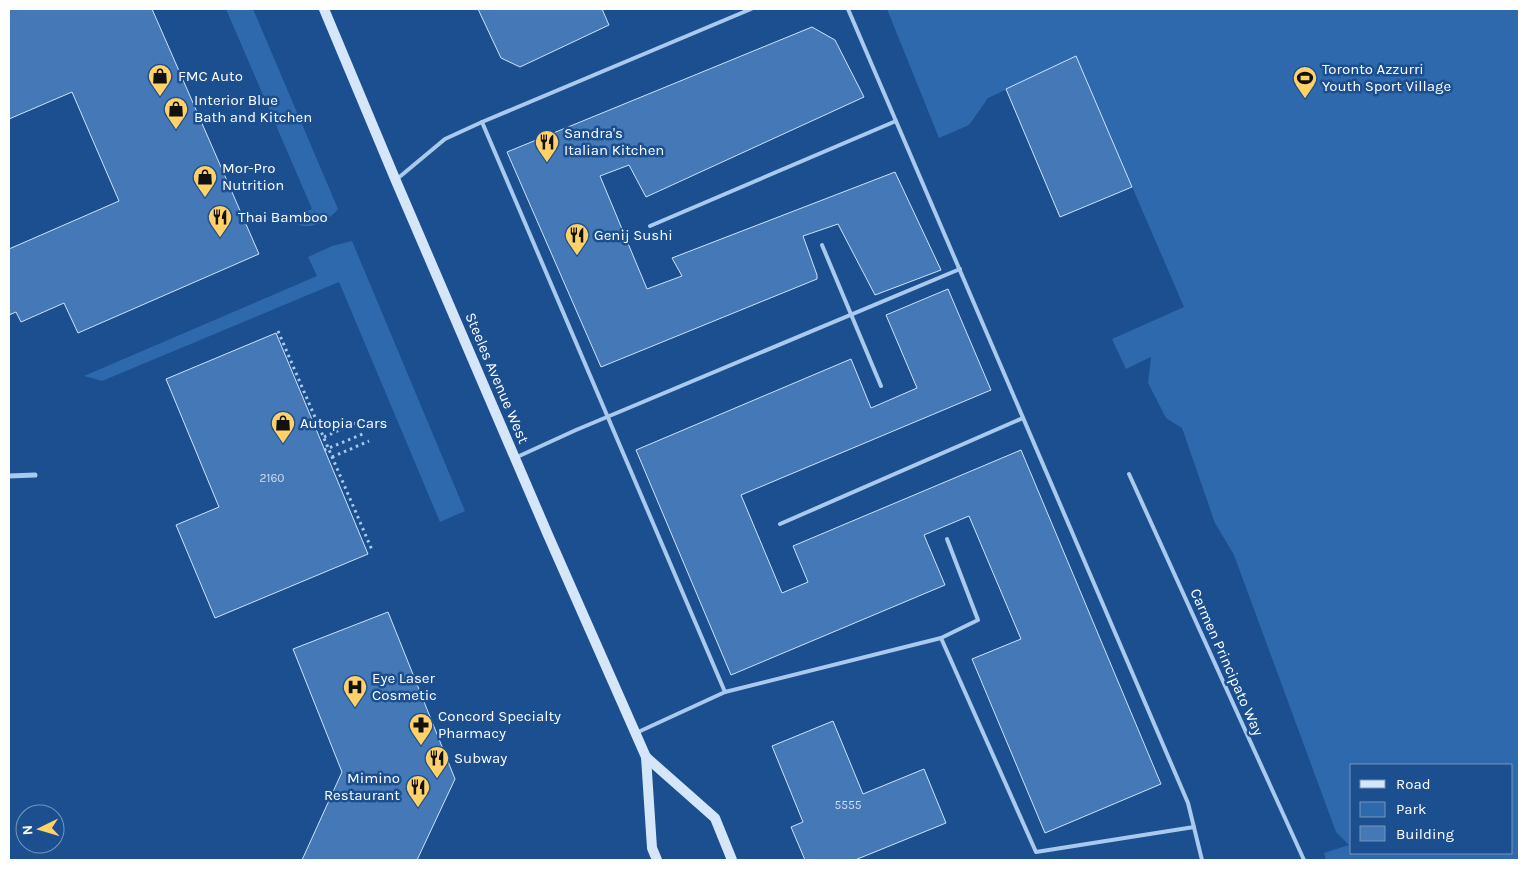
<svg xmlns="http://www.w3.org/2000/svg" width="1528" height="869" font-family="Karla,sans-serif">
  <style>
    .green { fill: #2e69ad; fill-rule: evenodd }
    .building { fill: #4478b7; stroke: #cfe3fa }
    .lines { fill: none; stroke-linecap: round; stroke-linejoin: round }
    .path { stroke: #a9c9ee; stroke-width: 3; stroke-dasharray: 2.5 4; stroke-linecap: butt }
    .lane { stroke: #a9c9ee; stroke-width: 4 }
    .street { stroke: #a9c9ee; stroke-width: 5 }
    .secondary { stroke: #d6e6fa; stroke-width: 10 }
    .labels { text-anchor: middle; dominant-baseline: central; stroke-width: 5; stroke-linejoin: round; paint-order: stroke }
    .number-label { font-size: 12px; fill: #d0dded }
    .poi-label { font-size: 15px; fill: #fff; stroke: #1b4f8f; text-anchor: start }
    .street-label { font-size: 15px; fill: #fff; stroke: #1b4f8f }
  </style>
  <rect width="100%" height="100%" fill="#1b4f8f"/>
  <g class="green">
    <path d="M226,9H253L338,209C329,221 307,233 294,222L293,218L294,217L312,209Z"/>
    <path d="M887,9H1519V860H1326L1324,853L1349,845L1336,832L1234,555L1215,523L1182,428L1166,418L1148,383L1151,357L1126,369L1112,339L1184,307L1076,57L988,98L969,125L939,138ZM1352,765H1512V853H1352Z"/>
    <polygon points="352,241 465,511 440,522 339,282 102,381 84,376 317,276 308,257 332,246"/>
  </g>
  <g class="building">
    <polygon points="9,9 152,9 259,254 78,333 64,303 21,322 16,312 9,315 9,249 119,201 72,92 9,119"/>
    <polygon points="478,9 602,9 609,25 520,67 501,58"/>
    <polygon points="812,27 835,40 864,97 646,197 629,165 600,176 647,289 682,276 672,258 895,172 941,270 875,295 838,224 803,236 817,275 817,279 601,367 507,152"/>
    <polygon points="1076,56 1132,187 1060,217 1006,89"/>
    <polygon points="948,289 991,390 741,495 782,593 808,582 793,546 1021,450 1161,784 1045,833 972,659 1021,639 969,516 924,535 945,585 731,675 636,450 851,359 871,408 917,388 886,315"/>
    <polygon points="276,333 368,554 215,618 176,525 219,507 166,379"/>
    <polygon points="388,612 455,779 417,860 302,860 342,772 293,649"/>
    <polygon points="833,721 863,794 924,769 946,823 855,860 805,860 791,827 803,822 772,746"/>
  </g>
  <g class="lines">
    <g class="path">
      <polyline points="278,331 372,550"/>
      <polyline points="324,437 360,421"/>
      <polyline points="324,450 365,433"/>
      <polyline points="332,457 369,441"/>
    </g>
    <g class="lane">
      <polyline points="848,9 1188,803 1202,860"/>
      <polyline points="482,122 725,692"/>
      <polyline points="397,179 445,139 482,122 751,9"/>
      <polyline points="650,226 896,121"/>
      <polyline points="822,245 881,386"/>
      <polyline points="517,457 576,430 960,269"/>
      <polyline points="1129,474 1304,860"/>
      <polyline points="780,524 1023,418"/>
      <polyline points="947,539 978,620 941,638 1036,852 1194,827"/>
      <polyline points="636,733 725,692 941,638"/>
    </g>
    <polyline class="street" points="9,476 35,475"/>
    <g class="secondary">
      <polyline points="324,9 396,181 548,535 646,757 652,848 657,860"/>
      <polyline points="646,757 715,818 732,860"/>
    </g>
  </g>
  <defs>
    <g id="shop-pin" transform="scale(1.25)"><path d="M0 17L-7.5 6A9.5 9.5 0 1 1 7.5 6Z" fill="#ffd166" stroke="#1b4f8f"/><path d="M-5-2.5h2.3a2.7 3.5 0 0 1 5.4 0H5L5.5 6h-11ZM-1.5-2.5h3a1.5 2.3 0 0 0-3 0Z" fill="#111"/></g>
    <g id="stadium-pin" transform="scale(1.25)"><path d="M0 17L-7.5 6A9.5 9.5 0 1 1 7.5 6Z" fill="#ffd166" stroke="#1b4f8f"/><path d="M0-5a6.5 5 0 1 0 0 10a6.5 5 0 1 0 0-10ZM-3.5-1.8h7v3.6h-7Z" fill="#111"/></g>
    <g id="restaurant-pin" transform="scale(1.25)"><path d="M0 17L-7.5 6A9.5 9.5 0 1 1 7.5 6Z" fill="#ffd166" stroke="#1b4f8f"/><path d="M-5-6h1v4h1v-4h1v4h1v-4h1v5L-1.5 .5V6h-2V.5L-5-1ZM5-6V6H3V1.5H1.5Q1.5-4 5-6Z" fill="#111"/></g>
    <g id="hospital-pin" transform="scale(1.25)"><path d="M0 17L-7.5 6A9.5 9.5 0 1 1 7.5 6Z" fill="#ffd166" stroke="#1b4f8f"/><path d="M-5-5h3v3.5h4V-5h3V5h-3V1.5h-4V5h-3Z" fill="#111"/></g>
    <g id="pharmacy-pin" transform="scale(1.25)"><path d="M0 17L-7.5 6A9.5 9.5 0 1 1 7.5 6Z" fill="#ffd166" stroke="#1b4f8f"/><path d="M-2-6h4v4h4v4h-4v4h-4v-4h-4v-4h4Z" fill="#111"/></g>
  </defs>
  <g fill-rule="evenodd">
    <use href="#shop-pin" x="160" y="76"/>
    <use href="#stadium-pin" x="1305" y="78"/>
    <use href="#shop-pin" x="176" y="109"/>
    <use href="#restaurant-pin" x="547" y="142"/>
    <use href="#shop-pin" x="205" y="177"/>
    <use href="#restaurant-pin" x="220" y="217"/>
    <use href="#restaurant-pin" x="577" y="235"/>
    <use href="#shop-pin" x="283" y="423"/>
    <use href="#hospital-pin" x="355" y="687"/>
    <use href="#pharmacy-pin" x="421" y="725"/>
    <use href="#restaurant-pin" x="437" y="758"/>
    <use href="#restaurant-pin" x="418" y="787"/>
  </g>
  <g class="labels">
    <g class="number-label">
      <text x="272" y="478">2160</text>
      <text x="848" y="805">5555</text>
    </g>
    <g class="poi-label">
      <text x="1322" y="69">Toronto Azzurri<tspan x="1322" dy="17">Youth Sport Village</tspan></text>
      <text x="178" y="76">FMC Auto</text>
      <text x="194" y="100">Interior Blue<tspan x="194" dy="17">Bath and Kitchen</tspan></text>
      <text x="564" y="133">Sandra's<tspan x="564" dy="17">Italian Kitchen</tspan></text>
      <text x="222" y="168">Mor-Pro<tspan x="222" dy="17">Nutrition</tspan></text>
      <text x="238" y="217">Thai Bamboo</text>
      <text x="594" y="235">Genij Sushi</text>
      <text x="300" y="423">Autopia Cars</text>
      <text x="372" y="678">Eye Laser<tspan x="372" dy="17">Cosmetic</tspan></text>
      <text x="438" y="716">Concord Specialty<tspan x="438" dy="17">Pharmacy</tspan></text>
      <text x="454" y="758">Subway</text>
      <text x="400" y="778" text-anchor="end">Mimino<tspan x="400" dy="17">Restaurant</tspan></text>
    </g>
    <g class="street-label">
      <text transform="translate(497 378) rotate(67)">Steeles Avenue West</text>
      <text transform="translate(1227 662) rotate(66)">Carmen Principato Way</text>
    </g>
  </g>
  <rect width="1528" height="869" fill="none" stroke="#ffffff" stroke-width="20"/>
  <rect x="1350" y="764" width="162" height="90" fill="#1b4f8f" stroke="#7695bc"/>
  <rect x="1360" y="780" width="25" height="8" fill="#d6e6fa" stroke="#7695bc"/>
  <text x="1396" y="789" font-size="15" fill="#ffffff">Road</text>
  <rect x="1360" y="802" width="25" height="15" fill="#2e69ad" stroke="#7695bc"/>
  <text x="1396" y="814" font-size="15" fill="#ffffff">Park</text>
  <rect x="1360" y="826" width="25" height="15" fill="#4478b7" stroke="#7695bc"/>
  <text x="1396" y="839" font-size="15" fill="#ffffff">Building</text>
  <g transform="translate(40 829) rotate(265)"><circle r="24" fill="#1b4f8f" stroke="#7695bc"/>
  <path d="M0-4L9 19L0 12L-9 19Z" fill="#ffd166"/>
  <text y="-8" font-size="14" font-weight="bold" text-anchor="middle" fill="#ffffff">N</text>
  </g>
</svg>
